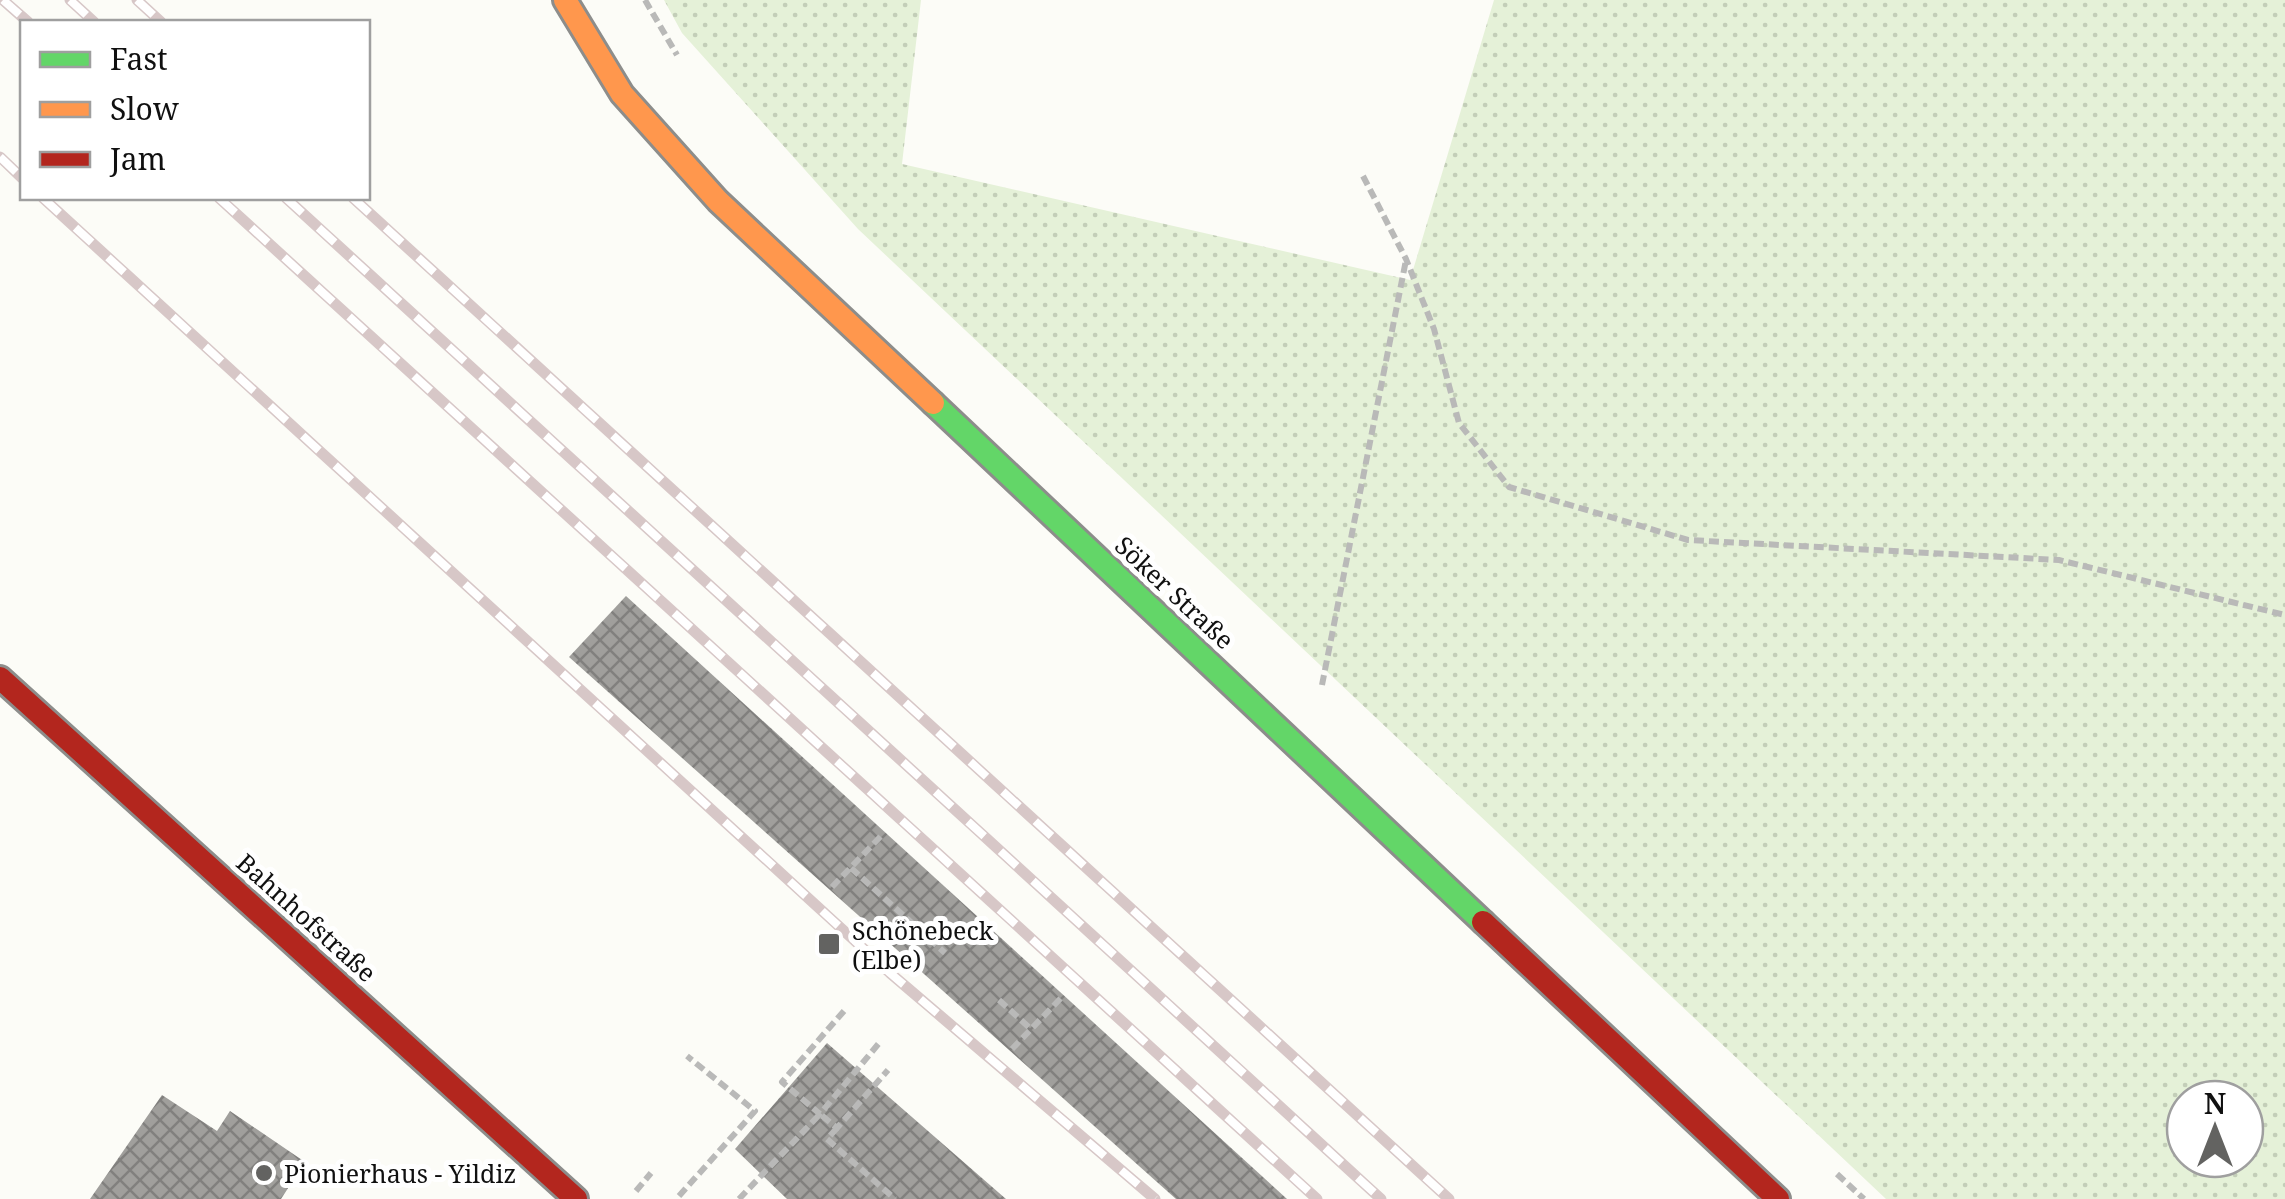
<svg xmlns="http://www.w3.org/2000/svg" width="2285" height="1199" font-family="'Noto Serif',serif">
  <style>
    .grass { fill: url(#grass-dots); fill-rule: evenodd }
    .building { fill: url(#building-cross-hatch) }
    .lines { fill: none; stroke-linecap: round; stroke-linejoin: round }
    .fast-casing { stroke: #8d8d8b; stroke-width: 28 }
    .slow-casing { stroke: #8d8d8b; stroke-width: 28 }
    .jam-casing { stroke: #8d8d8b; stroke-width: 28 }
    .path { stroke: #b9b9b8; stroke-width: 6; stroke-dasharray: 10 5; stroke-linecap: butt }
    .fast { stroke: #63d668; stroke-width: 22 }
    .slow { stroke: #ff974d; stroke-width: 22 }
    .jam { stroke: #b3261e; stroke-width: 22 }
    .rail-casing { stroke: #d7c7c7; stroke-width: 11 }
    .rail { stroke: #fff; stroke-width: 8; stroke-dasharray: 22; stroke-linecap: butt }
    .poi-dot { fill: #636361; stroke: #fff; stroke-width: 4 }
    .labels { text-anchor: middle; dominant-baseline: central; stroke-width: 10; stroke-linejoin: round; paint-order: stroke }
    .street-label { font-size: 25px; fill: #101010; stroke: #fff }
    .poi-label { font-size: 25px; fill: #101010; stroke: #fff; text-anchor: start }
  </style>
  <defs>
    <pattern id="grass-dots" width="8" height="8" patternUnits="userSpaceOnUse" patternTransform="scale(2.5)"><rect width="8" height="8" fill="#e5f1d8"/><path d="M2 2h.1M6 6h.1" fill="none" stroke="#c3ceb8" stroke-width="1.8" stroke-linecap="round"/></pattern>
    <pattern id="building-cross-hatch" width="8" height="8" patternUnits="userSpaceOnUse" patternTransform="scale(2.5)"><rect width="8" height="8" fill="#a09f9c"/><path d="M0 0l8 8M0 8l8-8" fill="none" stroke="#81807e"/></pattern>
  </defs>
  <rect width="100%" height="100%" fill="#fcfcf7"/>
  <path class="grass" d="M664,0H921L902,164L1410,280L1494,0H2285V1199H1886L858,229L682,33ZM2185,1099H2245V1159H2185Z"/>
  <g class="building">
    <polygon points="626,596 1287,1199 1176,1199 569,657"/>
    <polygon points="827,1043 1006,1199 787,1199 735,1149"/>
    <polygon points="162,1095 217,1131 230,1111 305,1162 281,1199 90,1199"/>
  </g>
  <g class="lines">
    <g class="fast-casing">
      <polyline id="fast" points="933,403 1483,922"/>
    </g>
    <g class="slow-casing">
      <polyline id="slow" points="565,0 622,94 718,201 933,403"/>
    </g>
    <g class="jam-casing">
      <g id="jam">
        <polyline points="0,678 576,1199"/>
        <polyline points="1483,922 1778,1199"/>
      </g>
    </g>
    <g class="path">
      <polyline points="645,0 677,55"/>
      <polyline points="1363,176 1406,259 1434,329 1459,423 1509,487 1688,540 2059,560 2285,615"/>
      <polyline points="1322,685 1406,260"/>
      <polyline points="851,868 945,953"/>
      <polyline points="832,887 882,835"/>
      <polyline points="999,1000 1032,1030"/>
      <polyline points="844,1011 782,1082 820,1114 880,1042"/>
      <polyline points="1012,1049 1061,998"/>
      <polyline points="837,1128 827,1139 895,1199"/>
      <polyline points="1837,1174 1864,1199"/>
      <polyline points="636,1191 651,1173"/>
      <polyline points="679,1196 755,1111 687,1056"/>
      <polyline points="739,1199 820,1114 837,1128 888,1070"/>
    </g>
    <use href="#fast" class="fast"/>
    <use href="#slow" class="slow"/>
    <use href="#jam" class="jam"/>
    <g class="rail-casing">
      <g id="rail">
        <polyline points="3,0 28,22"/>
        <polyline points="70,0 94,22"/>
        <polyline points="137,0 161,22"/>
        <polyline points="0,157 22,178"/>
        <polyline points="43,198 890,973 1155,1199"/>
        <polyline points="219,198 1317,1199"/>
        <polyline points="286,198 1381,1199"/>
        <polyline points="353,198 1449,1199"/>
      </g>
    </g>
    <use href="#rail" class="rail"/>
  </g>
  <g class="poi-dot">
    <rect x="817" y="932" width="24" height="24" rx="5"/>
    <circle cx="264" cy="1173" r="10"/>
  </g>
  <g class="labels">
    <g class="street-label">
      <text transform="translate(1175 592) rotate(43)">Söker Straße</text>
      <text transform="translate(307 917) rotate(42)">Bahnhofstraße</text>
    </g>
    <g class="poi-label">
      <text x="852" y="930">Schönebeck<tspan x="852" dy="29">(Elbe)</tspan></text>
      <text x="284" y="1173">Pionierhaus - Yildiz</text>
    </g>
  </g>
  <rect x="20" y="20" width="350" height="180" fill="#ffffff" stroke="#9f9f9f" stroke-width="2.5"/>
  <rect x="40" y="52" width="50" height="15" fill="#63d668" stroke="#9f9f9f" stroke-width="2.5"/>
  <text x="110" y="70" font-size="30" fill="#101010">Fast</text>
  <rect x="40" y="102" width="50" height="15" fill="#ff974d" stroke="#9f9f9f" stroke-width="2.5"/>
  <text x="110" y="120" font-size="30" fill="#101010">Slow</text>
  <rect x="40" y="152" width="50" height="15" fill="#b3261e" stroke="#9f9f9f" stroke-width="2.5"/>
  <text x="110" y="170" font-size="30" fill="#101010">Jam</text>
  <g transform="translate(2215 1129)"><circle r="48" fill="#ffffff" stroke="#9f9f9f" stroke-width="2.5"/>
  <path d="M0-8L18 38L0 25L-18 38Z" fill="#636361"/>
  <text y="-15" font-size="28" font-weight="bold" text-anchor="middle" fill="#101010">N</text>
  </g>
</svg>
